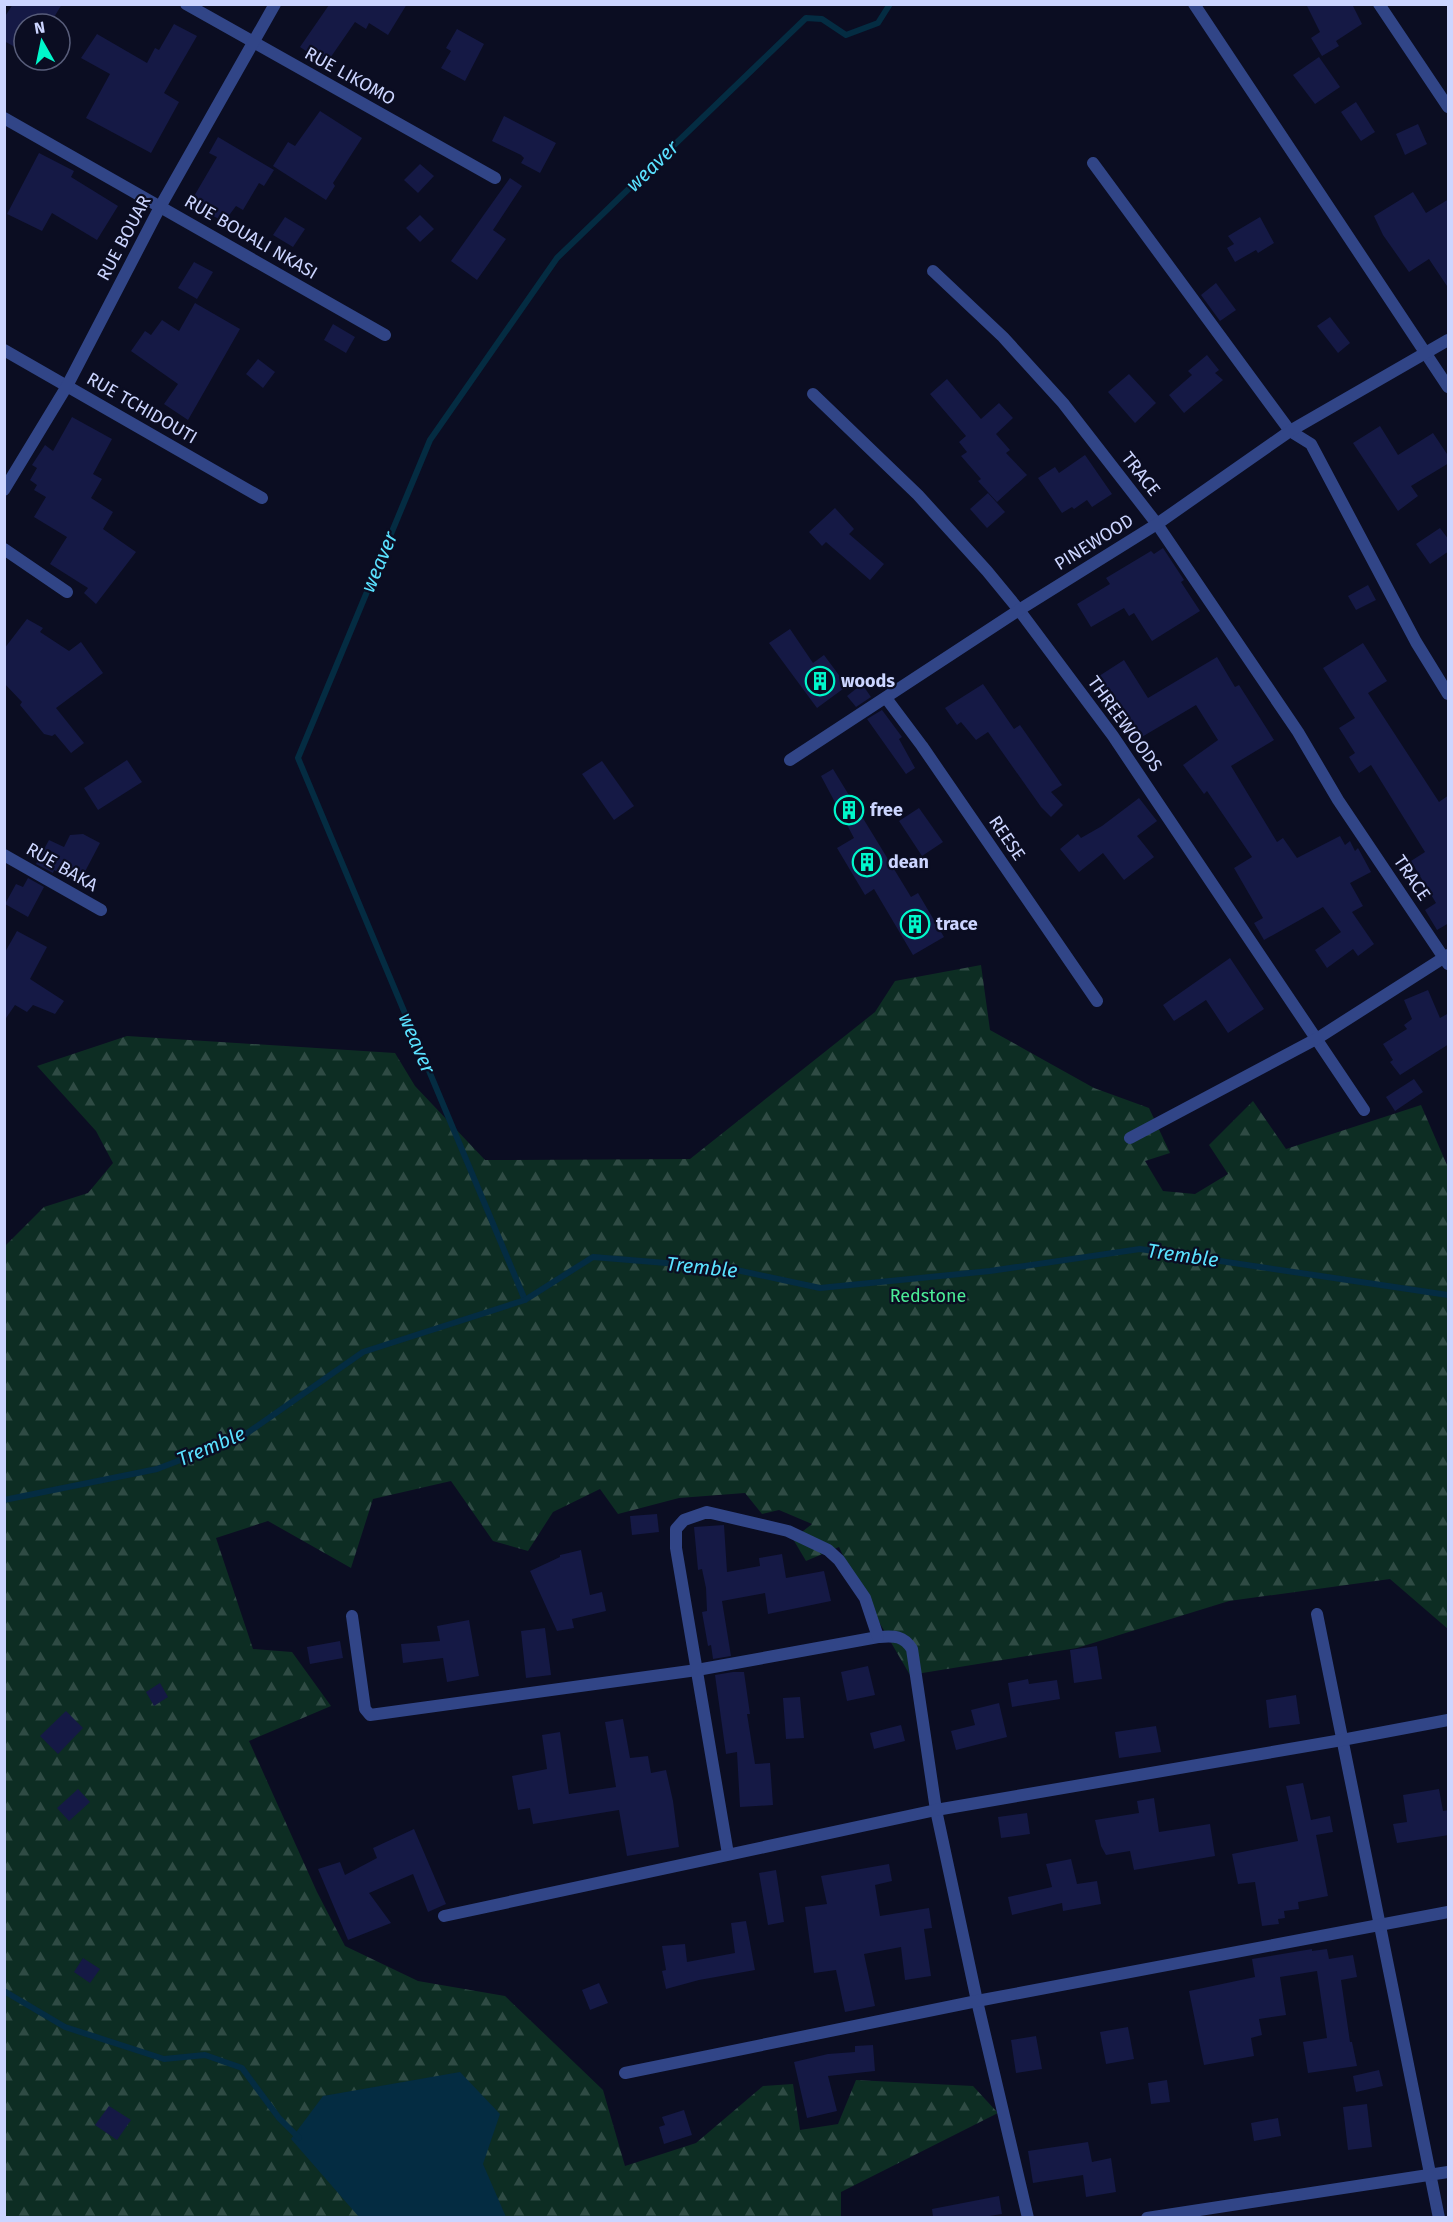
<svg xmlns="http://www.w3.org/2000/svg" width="1453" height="2222" font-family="'Fira Sans',sans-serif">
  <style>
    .forest { fill: url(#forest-firs) }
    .water { fill: #042c42 }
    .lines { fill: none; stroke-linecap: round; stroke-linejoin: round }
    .stream { stroke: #042c42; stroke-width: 6 }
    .building { fill: #151945 }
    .minor { stroke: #314587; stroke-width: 12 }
    .labels { text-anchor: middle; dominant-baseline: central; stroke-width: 4.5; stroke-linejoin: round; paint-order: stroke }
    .street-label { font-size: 18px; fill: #ccd5ff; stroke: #0b0d22 }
    .poi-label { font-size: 18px; font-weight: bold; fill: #ccd5ff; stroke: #0b0d22; text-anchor: start }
    .park-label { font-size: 18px; fill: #4cec97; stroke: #0b0d22 }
    .water-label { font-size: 20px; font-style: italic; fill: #5ae1ff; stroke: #0b0d22 }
  </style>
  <defs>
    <pattern id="forest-firs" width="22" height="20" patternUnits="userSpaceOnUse" patternTransform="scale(1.5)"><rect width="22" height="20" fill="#0d2d23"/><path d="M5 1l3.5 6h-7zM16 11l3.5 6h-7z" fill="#2f4b44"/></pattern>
  </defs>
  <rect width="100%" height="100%" fill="#0b0d22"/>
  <polygon class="forest" points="981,965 990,1030 1094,1088 1149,1108 1170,1153 1145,1161 1163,1191 1195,1194 1228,1174 1209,1145 1253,1101 1286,1149 1421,1105 1447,1165 1448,1165 1448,1629 1390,1579 1229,1601 1077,1648 910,1675 858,1586 839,1547 806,1561 793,1539 812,1524 779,1510 762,1514 745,1493 679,1498 618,1514 600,1489 553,1512 528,1551 493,1541 451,1481 373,1499 351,1568 268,1521 216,1538 253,1649 292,1652 331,1706 249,1741 317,1892 345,1946 418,1981 505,1996 603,2090 625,2166 696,2143 763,2086 793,2084 800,2130 838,2124 856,2080 973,2086 998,2113 841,2192 841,2217 5,2217 4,1247 44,1207 88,1193 113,1163 96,1131 37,1066 127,1036 395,1053 415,1086 485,1160 690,1159 875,1012 895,981"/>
  <polygon class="water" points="460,2072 500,2114 483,2164 506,2217 359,2217 291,2139 323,2096"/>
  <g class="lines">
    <g class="stream">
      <polyline points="525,1300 298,758 430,440 557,258 806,18 822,19 846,35 878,23 890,4"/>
      <polyline points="4,1500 157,1469 243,1436 363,1352 525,1300 593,1257 727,1268 820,1288 990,1271 1140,1249 1448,1295"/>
      <polyline points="4,1991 65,2027 164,2059 205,2055 242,2068 279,2118 299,2138"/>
    </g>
  </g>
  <g class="building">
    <polygon points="13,4 62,4 50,24 24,24 24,52 4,41 4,18"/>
    <polygon points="327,4 407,4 388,35 369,23 366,29 355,22 326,64 300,47 329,5"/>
    <polygon points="1306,4 1352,4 1362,24 1336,41 1339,46 1322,56 1311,38 1320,32"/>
    <polygon points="174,24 197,36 164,93 179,102 151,153 86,118 110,74 81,58 97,34 147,63 155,48 159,50"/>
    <polygon points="457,29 484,44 465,81 441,68 451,51 446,48"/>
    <polygon points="1319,57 1340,87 1315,104 1293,75"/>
    <polygon points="1356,102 1375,132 1361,141 1341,112"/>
    <polygon points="320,111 362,138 333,183 335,186 326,200 273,166 288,142 295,146"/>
    <polygon points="504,116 556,143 540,173 521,163 524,158 521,155 492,141"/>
    <polygon points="1418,124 1427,144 1405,155 1396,134"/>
    <polygon points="218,137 274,170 264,186 259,183 243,210 236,206 224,222 190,203 217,157 209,153"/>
    <polygon points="39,153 74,171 71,177 118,206 97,240 52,213 42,231 7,214"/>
    <polygon points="420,164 434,176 418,193 404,180"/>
    <polygon points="510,178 522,186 493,230 506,239 477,280 451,261"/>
    <polygon points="1413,192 1426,213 1449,199 1449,289 1429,259 1409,272 1383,235 1374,216"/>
    <polygon points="420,215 434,229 420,242 406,228"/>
    <polygon points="285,217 305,229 293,247 273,235"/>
    <polygon points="1260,217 1274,243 1258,253 1256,250 1235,262 1227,248 1234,244 1228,236"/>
    <polygon points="194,262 213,272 197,299 178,288"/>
    <polygon points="1216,283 1236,310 1220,321 1201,295"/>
    <polygon points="195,303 240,329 188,420 164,404 178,384 131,351 145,331 151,335 162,320 179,331"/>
    <polygon points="1330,317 1350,343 1338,353 1317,326"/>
    <polygon points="333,324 355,337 346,353 324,340"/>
    <polygon points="1207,355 1219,370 1215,373 1223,380 1184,413 1169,395 1192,375 1188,371"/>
    <polygon points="258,359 275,372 263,388 246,374"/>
    <polygon points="1129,374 1156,403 1135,423 1108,392"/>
    <polygon points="947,379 981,419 999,403 1013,418 996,434 1010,450 1006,453 1027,475 997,502 978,481 981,479 961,456 967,452 959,442 966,436 930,394"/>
    <polygon points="72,417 112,439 93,474 102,479 91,498 113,512 103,529 136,552 96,604 84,593 88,588 50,564 67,537 34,517 46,497 34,490 37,485 30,480 37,468 32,465 45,445 53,451"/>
    <polygon points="1380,426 1398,455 1433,433 1449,457 1449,463 1411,486 1418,496 1398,511 1353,443"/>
    <polygon points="1085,455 1112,494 1092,507 1087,500 1074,509 1072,507 1062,513 1038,478 1055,467 1059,473"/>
    <polygon points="988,493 1005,512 987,528 970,509"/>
    <polygon points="835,508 854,529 849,534 884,564 870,580 826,542 822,546 809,532"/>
    <polygon points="1440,528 1449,540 1449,551 1430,564 1416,544"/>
    <polygon points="1163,548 1184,580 1181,582 1200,611 1152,641 1134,613 1129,616 1124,608 1091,627 1077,604 1110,584 1106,578 1151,551 1154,554"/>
    <polygon points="1368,585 1376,600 1356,610 1348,596"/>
    <polygon points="27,619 43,628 40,632 69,651 81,642 103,673 56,708 84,743 71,753 55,734 52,736 44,734 20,705 22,702 4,683 4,649"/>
    <polygon points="790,629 813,663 824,655 847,686 817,708 769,643"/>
    <polygon points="1363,643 1387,681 1368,693 1439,802 1449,795 1449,923 1437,930 1425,910 1436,903 1411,861 1425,852 1371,765 1359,773 1349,757 1355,753 1339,728 1355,718 1323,668"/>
    <polygon points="1217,657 1235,687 1239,685 1274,740 1231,766 1277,842 1283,838 1297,858 1340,836 1345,845 1350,841 1355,851 1358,848 1371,872 1350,883 1363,906 1352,912 1374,944 1358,956 1353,949 1327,968 1315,950 1341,932 1323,907 1264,940 1254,923 1263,918 1234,868 1252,857 1207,791 1204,794 1183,765 1218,740 1196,705 1135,741 1096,678 1124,660 1148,698"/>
    <polygon points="862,684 871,697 856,707 847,696"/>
    <polygon points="983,684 1014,729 1020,725 1062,785 1051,792 1063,805 1051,817 1041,807 988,732 976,740 961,722 957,725 945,708"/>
    <polygon points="882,710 902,737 899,739 915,768 906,774 867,719"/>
    <polygon points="127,760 142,782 98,810 84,788"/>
    <polygon points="602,761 634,806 614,820 582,774"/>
    <polygon points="833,769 911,897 918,893 944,937 913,955 874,889 865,895 837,848 854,838 821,776"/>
    <polygon points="1139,798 1157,821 1137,836 1154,857 1124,880 1103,853 1079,872 1060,849 1078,834 1081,838 1102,826"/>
    <polygon points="919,808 943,842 922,856 899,821"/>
    <polygon points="83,834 100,843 79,883 54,870 53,873 36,864 49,840 64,847 70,835"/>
    <polygon points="28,878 44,887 28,917 5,904 16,884 23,887"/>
    <polygon points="17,931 47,947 30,979 64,1001 55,1014 33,1005 27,1012 15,1005 4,1021 4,954"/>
    <polygon points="1230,958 1264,1009 1228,1033 1206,1000 1174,1021 1163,1005"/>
    <polygon points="1428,990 1440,1018 1449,1013 1449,1044 1400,1075 1390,1062 1393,1060 1383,1044 1407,1029 1404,1025 1412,1019 1404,1000"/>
    <polygon points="1414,1079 1423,1092 1395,1111 1386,1097"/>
    <polygon points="657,1514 659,1532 632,1535 630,1516"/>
    <polygon points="724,1525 727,1572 760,1566 759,1558 782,1554 786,1578 824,1571 831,1601 768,1614 765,1593 722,1601 731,1656 713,1659 711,1645 708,1646 702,1612 707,1611 706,1588 702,1569 698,1570 694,1527"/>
    <polygon points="581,1550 590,1595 602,1592 606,1611 572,1619 574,1628 557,1631 530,1571 560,1557 560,1555"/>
    <polygon points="469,1620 479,1676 447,1682 443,1658 403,1663 401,1644 440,1641 437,1626"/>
    <polygon points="545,1628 551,1675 526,1678 521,1631"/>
    <polygon points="340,1641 343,1658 310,1664 307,1647"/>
    <polygon points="1097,1646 1102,1679 1074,1683 1070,1650"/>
    <polygon points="868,1666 875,1695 847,1701 841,1672"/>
    <polygon points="733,1672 744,1672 750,1714 747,1714 755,1764 770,1763 773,1805 740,1807 737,1752 726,1754 715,1675"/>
    <polygon points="1028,1679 1029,1684 1057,1680 1060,1699 1012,1707 1008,1683"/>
    <polygon points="160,1683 168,1697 154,1706 146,1692"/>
    <polygon points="1296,1695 1300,1724 1269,1728 1266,1700"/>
    <polygon points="800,1697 804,1738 786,1739 783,1698"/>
    <polygon points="999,1703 1007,1737 956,1750 951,1731 975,1725 971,1710"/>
    <polygon points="66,1711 83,1728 58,1754 40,1736"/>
    <polygon points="623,1719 630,1758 648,1756 651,1773 666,1770 673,1801 679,1847 627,1856 619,1810 533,1824 530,1808 518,1810 512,1776 547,1769 542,1735 560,1732 569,1794 616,1787 605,1722"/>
    <polygon points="901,1725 905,1741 874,1749 870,1733"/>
    <polygon points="1156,1726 1161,1752 1119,1758 1115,1732"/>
    <polygon points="1303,1783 1311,1820 1330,1816 1333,1832 1316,1835 1328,1896 1298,1902 1299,1909 1284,1911 1285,1918 1278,1919 1279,1924 1262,1926 1255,1882 1238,1884 1232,1854 1298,1841 1286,1786"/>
    <polygon points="78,1789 90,1802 69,1821 57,1808"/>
    <polygon points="1439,1789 1443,1811 1449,1810 1449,1835 1397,1843 1393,1824 1407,1822 1403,1795"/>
    <polygon points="1154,1798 1159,1832 1210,1824 1215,1856 1134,1870 1130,1851 1106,1855 1101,1846 1095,1820 1139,1813 1137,1801"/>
    <polygon points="1027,1813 1030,1834 1001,1838 998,1817"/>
    <polygon points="414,1829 446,1904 428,1912 413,1874 369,1893 391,1923 348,1940 318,1869 340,1862 345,1875 377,1858 373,1848"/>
    <polygon points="1071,1859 1077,1884 1097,1881 1101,1904 1063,1911 1062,1903 1012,1915 1008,1897 1052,1887 1046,1864"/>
    <polygon points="889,1864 892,1881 875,1885 880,1916 929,1908 932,1928 924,1929 931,1976 905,1980 901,1947 864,1954 875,2006 845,2012 836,1970 814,1973 805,1907 827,1904 821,1876"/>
    <polygon points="776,1870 784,1922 768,1925 759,1873"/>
    <polygon points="746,1921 755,1970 699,1980 666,1989 662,1971 666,1970 662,1946 685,1944 687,1962 735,1953 731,1923"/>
    <polygon points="1312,1949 1312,1951 1327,1949 1329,1959 1353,1955 1357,1977 1341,1980 1350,2042 1352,2042 1357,2066 1308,2073 1303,2042 1327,2038 1317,1971 1280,1977 1286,2015 1259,2019 1262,2035 1251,2038 1254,2056 1204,2065 1189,1991 1255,1977 1252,1959"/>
    <polygon points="83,1958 100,1969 90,1983 74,1972"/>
    <polygon points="599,1983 608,2003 590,2010 582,1990"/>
    <polygon points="1128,2027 1134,2059 1106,2064 1100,2032"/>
    <polygon points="1036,2036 1042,2069 1016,2073 1011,2040"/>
    <polygon points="873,2045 875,2071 828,2076 837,2111 807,2118 794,2062 828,2054 855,2052 855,2046"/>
    <polygon points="1379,2070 1383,2086 1356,2092 1353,2076"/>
    <polygon points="1167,2080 1170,2102 1151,2104 1148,2083"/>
    <polygon points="1367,2104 1372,2147 1348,2150 1343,2107"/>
    <polygon points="109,2106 131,2120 117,2140 95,2125"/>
    <polygon points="684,2110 692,2135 664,2144 659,2127 665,2125 662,2117"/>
    <polygon points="1278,2118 1281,2136 1254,2141 1251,2123"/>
    <polygon points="1088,2142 1092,2162 1111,2158 1116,2192 1086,2197 1083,2175 1033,2183 1028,2151"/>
    <polygon points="999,2196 1002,2214 983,2217 933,2217 932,2209"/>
  </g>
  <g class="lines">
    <g class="minor">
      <polyline points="186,4 495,178"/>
      <polyline points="1194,4 1448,387"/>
      <polyline points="1379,4 1448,107"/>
      <polyline points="4,118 385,335"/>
      <polyline points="1093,163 1290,431 1311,444 1416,642 1448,694"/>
      <polyline points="933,271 1003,337 1063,403 1157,524 1298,732 1338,800 1448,964"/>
      <polyline points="4,350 262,498"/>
      <polyline points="813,394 918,495 987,571 1019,610 1113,736 1364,1110"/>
      <polyline points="4,490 67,386 160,207 275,4"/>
      <polyline points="4,549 67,592"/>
      <polyline points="886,698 922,746 1097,1001"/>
      <polyline points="790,760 1019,610 1157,524 1290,431 1448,340"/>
      <polyline points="4,855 101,910"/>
      <polyline points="1130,1138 1318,1038 1448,955"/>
      <polyline points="1317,1614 1439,2218"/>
      <path d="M352,1616L365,1709L370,1715L697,1670L878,1637C894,1636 903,1635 912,1649L936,1810L977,2001L1028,2218"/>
      <polyline points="728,1854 676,1548 676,1529 684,1520 707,1512 788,1531 828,1550 839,1560 865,1598 878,1637"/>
      <polyline points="444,1916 936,1810 1342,1740 1448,1720"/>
      <polyline points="625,2073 977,2001 1448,1912"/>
      <polyline points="1147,2218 1448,2172"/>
    </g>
  </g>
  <defs>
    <g id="building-ring" transform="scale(1.5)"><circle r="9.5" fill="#0b0d22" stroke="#00f7cb" stroke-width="1.5"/><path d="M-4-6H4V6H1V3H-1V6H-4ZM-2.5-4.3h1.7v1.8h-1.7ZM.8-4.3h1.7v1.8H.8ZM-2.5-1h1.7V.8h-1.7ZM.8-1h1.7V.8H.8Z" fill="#00f7cb"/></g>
  </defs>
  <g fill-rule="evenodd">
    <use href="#building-ring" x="820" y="681"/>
    <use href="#building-ring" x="849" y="810"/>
    <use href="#building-ring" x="867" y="862"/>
    <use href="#building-ring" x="915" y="924"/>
  </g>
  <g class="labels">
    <g class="street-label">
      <text transform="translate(350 76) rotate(29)">RUE LIKOMO</text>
      <text transform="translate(251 237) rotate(30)">RUE BOUALI NKASI</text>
      <text transform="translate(124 238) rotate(-62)">RUE BOUAR</text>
      <text transform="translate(142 408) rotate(30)">RUE TCHIDOUTI</text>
      <text transform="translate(1141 474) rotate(52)">TRACE</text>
      <text transform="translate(1094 542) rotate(-32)">PINEWOOD</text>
      <text transform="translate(1125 724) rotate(54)">THREEWOODS</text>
      <text transform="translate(1007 838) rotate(56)">REESE</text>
      <text transform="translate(62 867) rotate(30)">RUE BAKA</text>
      <text transform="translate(1412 878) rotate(56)">TRACE</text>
    </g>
    <g class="poi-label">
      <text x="841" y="681">woods</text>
      <text x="870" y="810">free</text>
      <text x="888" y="862">dean</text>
      <text x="936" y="924">trace</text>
    </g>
    <g class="park-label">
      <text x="928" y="1296">Redstone</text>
    </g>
    <g class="water-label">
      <text transform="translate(652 166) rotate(-44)">weaver</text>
      <text transform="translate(379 562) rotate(-67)">weaver</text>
      <text transform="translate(417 1043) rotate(67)">weaver</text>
      <text transform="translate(1183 1255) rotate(8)">Tremble</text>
      <text transform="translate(702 1267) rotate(6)">Tremble</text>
      <text transform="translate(211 1446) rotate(-23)">Tremble</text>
    </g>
  </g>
  <rect width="1453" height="2222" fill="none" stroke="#ccd5ff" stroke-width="12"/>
  <g transform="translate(42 42) rotate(351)"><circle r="28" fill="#0b0d22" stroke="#585d7a" stroke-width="1.5"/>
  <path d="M0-4.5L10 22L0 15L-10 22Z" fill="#00f7cb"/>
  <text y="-9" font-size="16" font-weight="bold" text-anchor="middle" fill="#ccd5ff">N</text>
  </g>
</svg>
